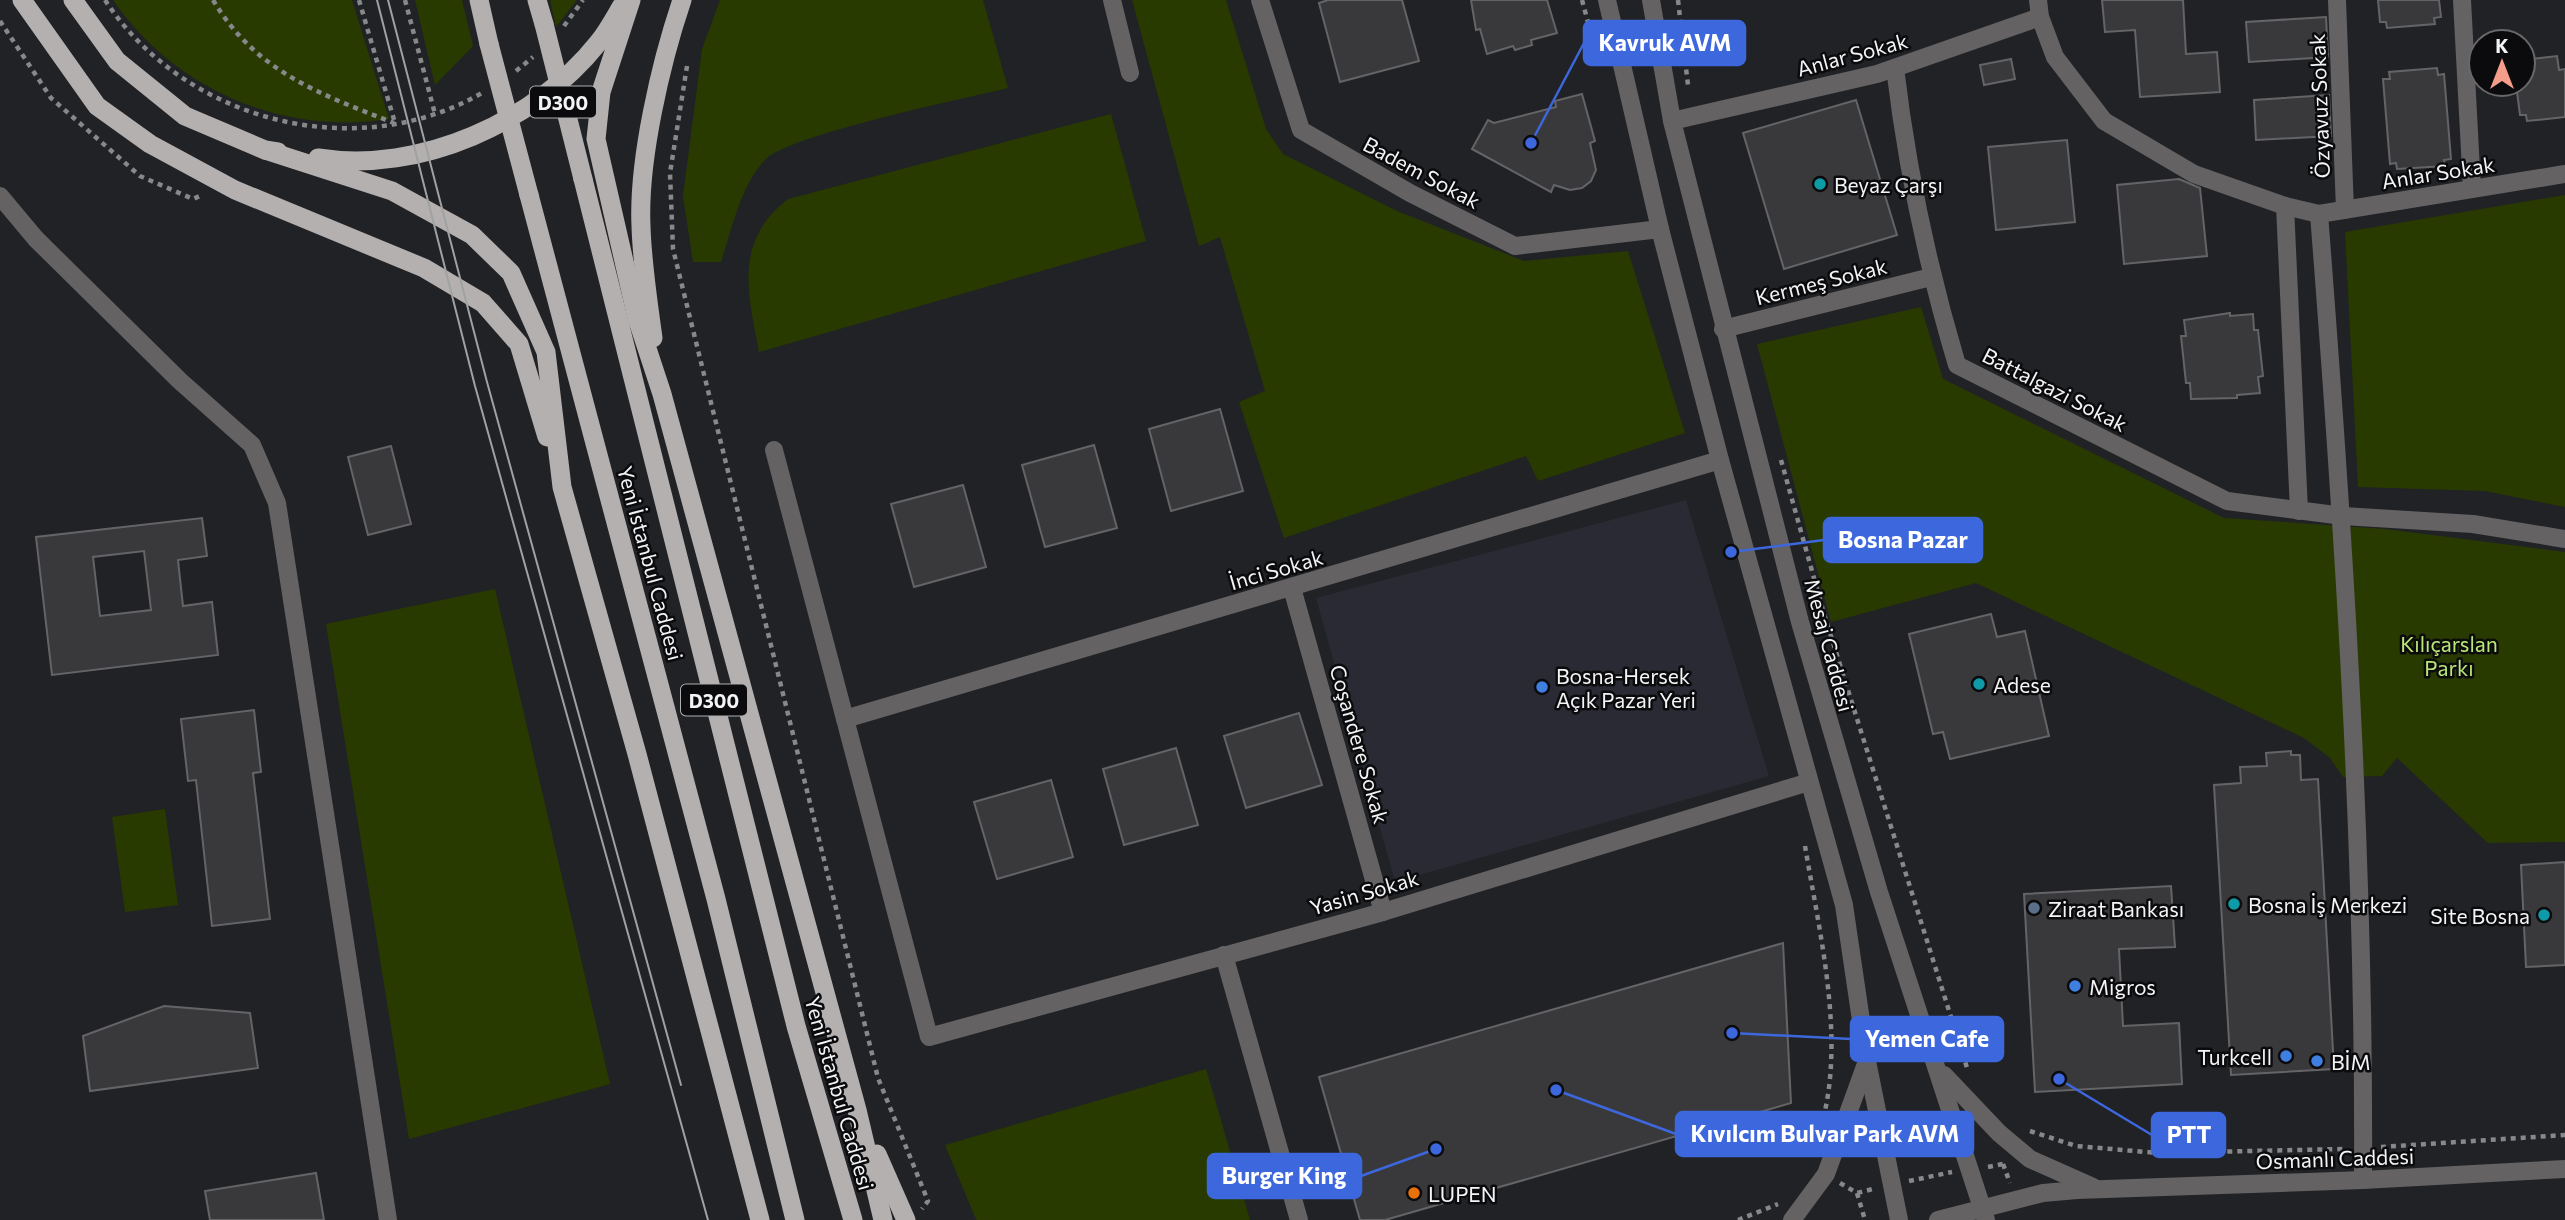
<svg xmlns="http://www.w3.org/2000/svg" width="2565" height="1220" font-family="Commissioner,sans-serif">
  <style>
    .built { fill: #292a33 }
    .green { fill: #283a00 }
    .building { fill: #39393c; stroke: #646467; stroke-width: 2; fill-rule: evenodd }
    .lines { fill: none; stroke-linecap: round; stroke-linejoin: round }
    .path { stroke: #87888a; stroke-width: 4.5; stroke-dasharray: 5 5; stroke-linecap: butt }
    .minor { stroke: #646262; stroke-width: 18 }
    .tertiary { stroke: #646262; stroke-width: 18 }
    .trunk { stroke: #b4b0b0; stroke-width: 19 }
    .tram { stroke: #a0a1a3; stroke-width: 2 }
    .trunk-bridge { stroke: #b4b0b0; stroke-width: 19 }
    .culture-dot { fill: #0f9aa8; stroke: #0b0b0d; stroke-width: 2.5 }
    .shop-dot { fill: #3f7fe0; stroke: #0b0b0d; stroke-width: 2.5 }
    .service-dot { fill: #5c6f8a; stroke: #0b0b0d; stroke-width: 2.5 }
    .food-dot { fill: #e8710a; stroke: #0b0b0d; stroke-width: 2.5 }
    .labels { text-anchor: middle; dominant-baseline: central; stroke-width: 5; stroke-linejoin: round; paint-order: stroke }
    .shield { fill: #0b0b0d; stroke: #adaeb0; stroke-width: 2 }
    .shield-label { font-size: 19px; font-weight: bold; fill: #f3f4f6 }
    .street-label { font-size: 21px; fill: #f3f4f6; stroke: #0b0b0d }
    .poi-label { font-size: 21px; fill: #f3f4f6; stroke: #0b0b0d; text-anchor: start }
    .park-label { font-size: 21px; fill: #bbe678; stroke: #0b0b0d }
    .leader { fill: none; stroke: #3d67dc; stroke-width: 2.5 }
    .callout-dot { fill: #3d67dc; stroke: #0b0b0d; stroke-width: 2.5 }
    .callout { fill: #3d67dc; stroke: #3d67dc; stroke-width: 2.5 }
    .callout-label { font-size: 23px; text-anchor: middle; font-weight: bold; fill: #fff }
  </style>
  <rect width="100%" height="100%" fill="#212225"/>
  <polygon class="built" points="1686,500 1769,776 1395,882 1316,598"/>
  <g class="green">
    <path d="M113,0H352L389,119C282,136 174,89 113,0Z"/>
    <polygon points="415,0 462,0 473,46 435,85"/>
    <polygon points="550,0 577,0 556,27"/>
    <path d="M720,0H983L1008,88C966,98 789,135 766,159C741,184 732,229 721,262H693L683,196L702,49Z"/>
    <polygon points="1132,0 1226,0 1266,129 1283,154 1397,211 1524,261 1628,251 1685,433 1538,481 1526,456 1284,538 1239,402 1265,391 1220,237 1199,246"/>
    <path d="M1111,114L1146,241L759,352C748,293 733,242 788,199Z"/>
    <polygon points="2565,195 2565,507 2485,491 2358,487 2345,232"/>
    <polygon points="1921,307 1943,379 2224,518 2385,529 2565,552 2565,842 2488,843 2397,758 2382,776 2343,777 2330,758 2304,738 1976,583 1831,622 1757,344"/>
    <polygon points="495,589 610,1084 409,1139 326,624"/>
    <polygon points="165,809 178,905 125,912 112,817"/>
    <polygon points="1206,1069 1250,1220 977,1220 975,1217 945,1145"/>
  </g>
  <g class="building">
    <polygon points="1328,0 1402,0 1419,61 1340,82 1319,3"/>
    <polygon points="1471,0 1547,0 1557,33 1531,40 1532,45 1515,50 1513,46 1487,54 1480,29 1476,30"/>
    <polygon points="2102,0 2183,0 2186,54 2217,52 2220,92 2140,97 2135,30 2105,32"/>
    <polygon points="2378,0 2439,0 2441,17 2434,18 2435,24 2387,28 2386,22 2380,22"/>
    <polygon points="2326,17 2328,57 2249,62 2246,22"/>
    <polygon points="2557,56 2559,70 2565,69 2565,117 2527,121 2526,115 2520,115 2516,84 2523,84 2523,60"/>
    <polygon points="2011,59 2015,79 1984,85 1980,65"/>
    <polygon points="2437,68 2438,75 2444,74 2451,159 2444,160 2445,166 2397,169 2396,163 2390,164 2383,79 2390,79 2389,72"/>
    <polygon points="1582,94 1595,141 1590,143 1596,170 1591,181 1582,188 1570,190 1554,185 1551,192 1472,149 1488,120 1494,123 1556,107 1555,101"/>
    <polygon points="2329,95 2331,136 2256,140 2254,100"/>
    <polygon points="1856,100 1897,235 1784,269 1743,133"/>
    <polygon points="2067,140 2075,222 1996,230 1988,147"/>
    <polygon points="2179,179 2200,188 2207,256 2124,264 2117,185"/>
    <polygon points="2230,313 2230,316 2253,314 2254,330 2258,330 2263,376 2258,377 2260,393 2237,395 2237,398 2191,399 2190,383 2186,383 2181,336 2186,336 2184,320"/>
    <polygon points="1220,409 1243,491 1171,511 1149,429"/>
    <polygon points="1094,445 1117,528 1045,547 1022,465"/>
    <polygon points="391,446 411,524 368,535 348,457"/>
    <polygon points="963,485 986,567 914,587 891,504"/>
    <path d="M202,518L207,556L178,560L183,606L212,602L218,655L52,675L36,537ZM144,551L151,610L100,616L93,557Z"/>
    <polygon points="1991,614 1997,637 2025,631 2049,736 1950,759 1943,732 1933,734 1909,634"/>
    <polygon points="254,710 261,772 253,773 270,919 212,926 196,780 188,781 181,719"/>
    <polygon points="1299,713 1322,785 1246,808 1224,736"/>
    <polygon points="1176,748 1198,825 1124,845 1103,769"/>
    <polygon points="2291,751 2291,755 2300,755 2301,780 2318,779 2334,1069 2231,1075 2214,785 2241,783 2240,767 2267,766 2266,753"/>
    <polygon points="1051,780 1073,857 997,879 974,802"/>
    <polygon points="2565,862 2565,965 2526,967 2521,865"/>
    <polygon points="2171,886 2175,947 2119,949 2123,1026 2179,1023 2182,1084 2035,1092 2024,894"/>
    <polygon points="1783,943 1791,1103 1385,1220 1360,1220 1319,1077"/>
    <polygon points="164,1006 250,1013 258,1068 90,1091 83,1036"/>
    <polygon points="316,1173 324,1220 210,1220 205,1191"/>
  </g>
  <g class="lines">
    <g class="path">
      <path d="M105,0C184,121 355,166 482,93"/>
      <path d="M213,0C256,72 320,94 394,123"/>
      <polyline points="359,0 395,123"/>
      <polyline points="405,0 435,114"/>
      <polyline points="1582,0 1600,67"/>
      <polyline points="1678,0 1688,85"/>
      <polyline points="0,21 51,98 140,176 193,199 202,195"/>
      <polyline points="564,26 583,0"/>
      <polyline points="687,66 670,173 673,249 878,1078 928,1201 922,1209"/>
      <polyline points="516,71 533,57"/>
      <polyline points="1781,460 1824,614 1968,1071"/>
      <path d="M1805,846C1819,930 1844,1032 1824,1115"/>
      <polyline points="2030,1131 2076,1146 2158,1153 2344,1149"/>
      <polyline points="2381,1147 2565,1135"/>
      <polyline points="2003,1164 2010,1183"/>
      <polyline points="1988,1167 2003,1164 2005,1160"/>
      <polyline points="1909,1181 1952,1172"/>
      <polyline points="1840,1183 1857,1193 1873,1189"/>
      <polyline points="1857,1193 1865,1220"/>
      <polyline points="1738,1220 1778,1204"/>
    </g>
    <g class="minor">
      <polyline points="1112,0 1130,73"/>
      <polyline points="1260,0 1301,130 1410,193 1515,246 1660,229"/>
      <polyline points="2038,0 2040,17 2055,57 2104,121 2194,174 2285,206 2319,214 2565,174"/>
      <polyline points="2337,0 2345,210"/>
      <polyline points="2462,0 2472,189"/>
      <path d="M1895,68C1907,169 1928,268 1957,365L2227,501L2343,516L2473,524L2565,539"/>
      <polyline points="1672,121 1877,74 2040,17"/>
      <polyline points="2285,206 2299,511"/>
      <path d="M2319,214C2344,535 2365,858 2363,1180"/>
      <polyline points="1723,329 1931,277"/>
      <polyline points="774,450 929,1037 1383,912 1809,782"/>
      <polyline points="1292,588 1383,912"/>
      <polyline points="845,719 1720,460"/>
      <polyline points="1224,955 1299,1220"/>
    </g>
    <g class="tertiary">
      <polyline points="1607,0 1660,229 1720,460 1844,905 1867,1061 1899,1220"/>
      <polyline points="1651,0 1672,121 1800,622 1879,892 1986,1220"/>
      <polyline points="0,196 36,239 180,381 252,445 277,503 388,1220"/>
      <polyline points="1944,1075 1999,1133 2030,1159 2093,1187"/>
      <polyline points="1792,1220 1826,1174 1867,1061"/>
      <polyline points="1938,1220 2043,1193 2077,1190 2363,1180 2565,1169"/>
    </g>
    <g class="trunk">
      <polyline points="22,0 97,106 150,144 235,190 424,268 483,303 519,344 547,437"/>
      <polyline points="73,0 117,61 185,116 265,150 278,152"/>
      <polyline points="479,0 489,44"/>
      <polyline points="537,0 544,24"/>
      <polyline points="631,0 601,92 596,139 637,318 662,394 857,1110 883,1220"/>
      <polyline points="265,150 392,191 472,235 511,273 546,352 562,487 637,754 760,1220"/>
      <path d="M318,158C420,174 535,122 598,43C607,32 614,19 621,7"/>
      <polyline points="583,179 796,1026 853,1220"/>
      <polyline points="529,195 716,899 795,1220"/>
      <path d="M653,338C648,301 642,263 641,226C638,160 661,62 682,0"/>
      <polyline points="877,1154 906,1220"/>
    </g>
    <g class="tram">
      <polyline points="377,0 475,386 708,1220"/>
      <polyline points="388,0 487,382 681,1085"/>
    </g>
    <g class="trunk-bridge">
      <polyline points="544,24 583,179"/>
      <polyline points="489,44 529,195"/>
    </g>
  </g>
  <g class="culture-dot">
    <circle cx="1820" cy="184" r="7"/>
    <circle cx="1979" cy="684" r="7"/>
    <circle cx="2234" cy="904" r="7"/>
    <circle cx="2544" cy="915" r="7"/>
  </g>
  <g class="shop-dot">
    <circle cx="1542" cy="687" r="7"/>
    <circle cx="2075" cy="986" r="7"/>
    <circle cx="2286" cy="1056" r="7"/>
    <circle cx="2317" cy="1061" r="7"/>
  </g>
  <circle class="service-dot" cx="2034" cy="908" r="7"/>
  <circle class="food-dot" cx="1414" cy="1193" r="7"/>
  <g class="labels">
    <g class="shield">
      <rect x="530" y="86.5" width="66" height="31" rx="5"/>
      <rect x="681" y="684.5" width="66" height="31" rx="5"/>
    </g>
    <g class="shield-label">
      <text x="563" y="102">D300</text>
      <text x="714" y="700">D300</text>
    </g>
    <g class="street-label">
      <text transform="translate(1852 54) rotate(-15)">Anlar Sokak</text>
      <text transform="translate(2319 106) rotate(-92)">Özyavuz Sokak</text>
      <text transform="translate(1422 172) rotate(28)">Badem Sokak</text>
      <text transform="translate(2438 172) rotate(-9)">Anlar Sokak</text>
      <text transform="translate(1821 281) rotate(-14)">Kermeş Sokak</text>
      <text transform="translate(2055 389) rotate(27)">Battalgazi Sokak</text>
      <text transform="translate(651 563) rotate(75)">Yeni İstanbul Caddesi</text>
      <text transform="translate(1276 569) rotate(-16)">İnci Sokak</text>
      <text transform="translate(1830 645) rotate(75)">Mesaj Caddesi</text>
      <text transform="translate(1360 744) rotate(74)">Coşandere Sokak</text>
      <text transform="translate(1364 892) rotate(-16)">Yasin Sokak</text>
      <text transform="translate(840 1093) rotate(74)">Yeni İstanbul Caddesi</text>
      <text transform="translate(2335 1158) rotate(-2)">Osmanlı Caddesi</text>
    </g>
    <g class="poi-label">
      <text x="1834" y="184">Beyaz Çarşı</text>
      <text x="1556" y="675">Bosna-Hersek<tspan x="1556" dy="24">Açık Pazar Yeri</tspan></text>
      <text x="1993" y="684">Adese</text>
      <text x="2248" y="904">Bosna İş Merkezi</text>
      <text x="2048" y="908">Ziraat Bankası</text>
      <text x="2530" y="915" text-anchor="end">Site Bosna</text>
      <text x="2089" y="986">Migros</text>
      <text x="2272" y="1056" text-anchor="end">Turkcell</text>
      <text x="2331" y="1061">BİM</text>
      <text x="1428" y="1193">LUPEN</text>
    </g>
    <g class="park-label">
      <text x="2449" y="643">Kılıçarslan<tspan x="2449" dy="24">Parkı</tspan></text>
    </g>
  </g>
  <path class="leader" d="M1531 143L1584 43M1731 552L1824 540M1732 1033L1851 1039M1556 1090L1676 1134M2059 1079L2152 1135M1436 1149L1361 1176"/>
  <g class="callout-dot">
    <circle cx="1531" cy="143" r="7"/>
    <circle cx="1731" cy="552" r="7"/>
    <circle cx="1732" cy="1033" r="7"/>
    <circle cx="1556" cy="1090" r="7"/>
    <circle cx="2059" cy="1079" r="7"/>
    <circle cx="1436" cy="1149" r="7"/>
  </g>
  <g class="callout">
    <rect x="1584" y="21" width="161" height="44" rx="7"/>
    <rect x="1824" y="518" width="158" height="44" rx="7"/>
    <rect x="1851" y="1017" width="152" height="44" rx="7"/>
    <rect x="1676" y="1112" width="297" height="44" rx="7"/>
    <rect x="2152" y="1113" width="73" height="44" rx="7"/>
    <rect x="1208" y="1154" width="153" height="44" rx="7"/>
  </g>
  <g class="callout-label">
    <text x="1665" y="51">Kavruk AVM</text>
    <text x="1903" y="548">Bosna Pazar</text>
    <text x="1927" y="1047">Yemen Cafe</text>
    <text x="1825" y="1142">Kıvılcım Bulvar Park AVM</text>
    <text x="2189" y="1143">PTT</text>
    <text x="1284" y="1184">Burger King</text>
  </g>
  <g transform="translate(2502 63)"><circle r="33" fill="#0b0b0d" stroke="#68686a" stroke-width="2"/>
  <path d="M0-5L12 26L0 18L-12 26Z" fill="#f49d8b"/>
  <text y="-10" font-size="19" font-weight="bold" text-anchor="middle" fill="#f3f4f6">K</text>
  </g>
</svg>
